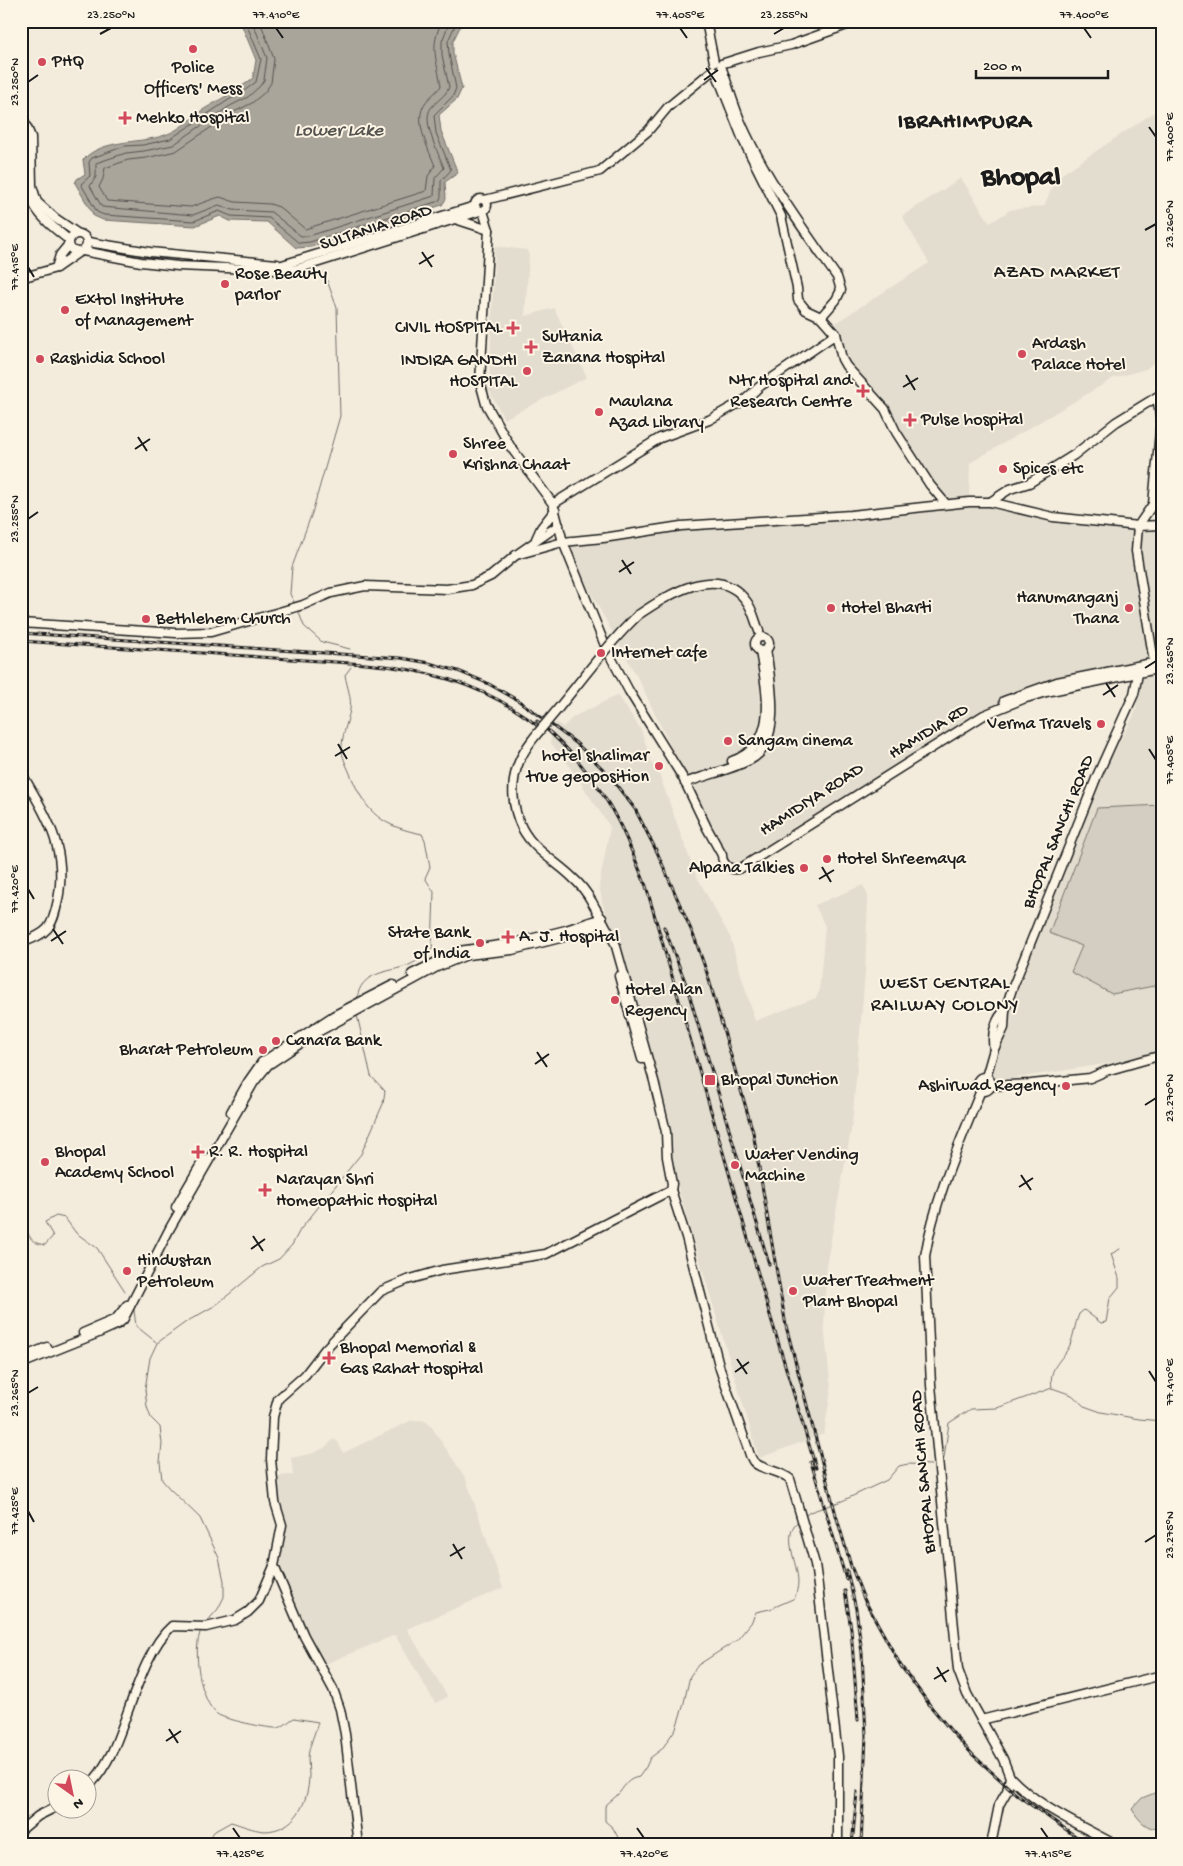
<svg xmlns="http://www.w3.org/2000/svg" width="1183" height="1866" font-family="'Gochi Hand',sans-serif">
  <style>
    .built { fill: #e3ddcf }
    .green { fill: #d3cec1; stroke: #78756e }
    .water { fill: #aaa59b; stroke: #716e68 }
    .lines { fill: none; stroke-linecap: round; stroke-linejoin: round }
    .shore { stroke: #55534f; stroke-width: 1 }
    .stream { stroke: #716e68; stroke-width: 1 }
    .secondary-casing { stroke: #1c1c1c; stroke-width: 11 }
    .primary-casing { stroke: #1c1c1c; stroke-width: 11 }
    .secondary { stroke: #fcf5e5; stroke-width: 8 }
    .primary { stroke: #fcf5e5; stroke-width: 8 }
    .rail-casing { stroke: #1c1c1c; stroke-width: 3 }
    .rail { stroke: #fcf5e5; stroke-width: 1; stroke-dasharray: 4; stroke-linecap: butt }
    .secondary-bridge-casing { stroke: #1c1c1c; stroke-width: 11; stroke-linecap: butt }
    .secondary-bridge { stroke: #fcf5e5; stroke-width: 8 }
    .ticks { fill: none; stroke: #1c1c1c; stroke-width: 2 }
    .poi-dot { fill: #d1495b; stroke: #fcf5e5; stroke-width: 2 }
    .labels { text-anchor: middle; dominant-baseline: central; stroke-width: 4; stroke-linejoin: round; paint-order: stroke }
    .poi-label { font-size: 18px; fill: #1c1c1c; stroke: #fcf5e5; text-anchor: start }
    .street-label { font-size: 18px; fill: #1c1c1c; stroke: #fcf5e5 }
    .water-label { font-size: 19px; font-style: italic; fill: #55534f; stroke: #fcf5e5 }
    .neighbourhood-label { font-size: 19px; letter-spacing: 1px; fill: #1c1c1c; stroke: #fcf5e5 }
    .district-label { font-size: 22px; font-weight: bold; letter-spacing: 1px; fill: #1c1c1c; stroke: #fcf5e5 }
    .town-label { font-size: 28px; font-weight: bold; fill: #1c1c1c; stroke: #fcf5e5 }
    .neatline { fill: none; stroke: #1c1c1c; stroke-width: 2 }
    .ticks-label { font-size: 12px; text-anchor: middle; fill: #1c1c1c }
  </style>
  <rect width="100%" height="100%" fill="#f3ecdd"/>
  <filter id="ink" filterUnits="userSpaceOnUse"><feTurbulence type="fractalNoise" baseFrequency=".02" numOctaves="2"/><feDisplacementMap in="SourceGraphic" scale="10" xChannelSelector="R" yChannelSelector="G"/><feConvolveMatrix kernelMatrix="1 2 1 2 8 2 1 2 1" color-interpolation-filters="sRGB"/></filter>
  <g filter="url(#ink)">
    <g class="built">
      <polygon points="1162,107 1162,356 1146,369 1114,378 970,463 969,501 1138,526 1162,525 1162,1055 985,1083 1084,809 1136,711 1139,671 1014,700 729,870 641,684 562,541 946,503 846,365 829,327 929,263 902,216 961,178 990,223 1010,210 1044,206 1056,178"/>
      <polygon points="495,246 527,250 529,255 525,316 554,308 587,377 504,419 489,390"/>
      <polygon points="618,695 641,730 652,764 659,774 695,873 730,937 755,1021 816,998 819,992 825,926 815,905 863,885 868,896 865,973 852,1125 827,1261 824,1325 831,1390 824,1434 759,1458 686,1215 672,1166 621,951 603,905 599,886 610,827 568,764 550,742 556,722 563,727 573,717"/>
      <polygon points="421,1420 425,1421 431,1426 466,1479 503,1588 407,1629 448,1697 435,1703 395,1635 323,1665 280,1571 278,1561 284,1525 277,1502 276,1476 293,1475 291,1458 314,1453 324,1448 334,1439 338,1442 343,1453 410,1421"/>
    </g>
    <g class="green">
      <polygon points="1162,805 1162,992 1159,985 1112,994 1071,972 1082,946 1049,933 1097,808"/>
      <path d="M1162,1790V1829C1147,1830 1139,1821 1132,1809L1142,1798Z"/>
    </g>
    <path class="water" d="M240,21H463L453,41V53L462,88L457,99L439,115L441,131L458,173L445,182L446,199L442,205L311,247L296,248L267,222L230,221L220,216L195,226L103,220L94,216L75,183L77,179L85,174L83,160C103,137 145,145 170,133C181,128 191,119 201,111C218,100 237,91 253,78L256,60Z"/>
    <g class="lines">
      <g class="shore">
        <polyline points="245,21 261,59 256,82 244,91 227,101 170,139 143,145 125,146 92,158 89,162 90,176 81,184 97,212 104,215 194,221 219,211 231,216 269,218 299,243 310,242 439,201 441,197 441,181 451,170 436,133 434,115 453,96 456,88 449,54 448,41 457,21"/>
        <path d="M252,21L267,58L264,80L260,86L248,97L230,106L173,145L144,151L126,153L96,163V177L90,186L102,207L193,215L219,205L233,210L271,212L301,236H309L434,196L435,178L444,168C439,154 421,121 431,108C437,100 446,96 449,87L442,55V41L450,21"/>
        <path d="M260,21L274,59L271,83L265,92L252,103L234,112L176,151L146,158L128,160L105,168L103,179L99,187L107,201L191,207L213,199L220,197L235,202L270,204L279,207L305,229L426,191L428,176L435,166C429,150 415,124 423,107C426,99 436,93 441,86C437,60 429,47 442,21"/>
      </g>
      <g class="stream">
        <polyline points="295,604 290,594 292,567 312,513 340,416 337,308 324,272"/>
        <polyline points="298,610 304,626 322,642 350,649"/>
        <path d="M351,667L345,675C347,687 352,698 350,709C348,723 341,736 342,751C343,760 348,768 351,776C367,814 382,826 422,834L425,840L430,867L425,878L434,892L432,950C424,956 418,961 409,965C388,973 360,971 357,999"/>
        <path d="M21,1226C33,1233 25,1242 45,1245L53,1236L45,1222L56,1216L65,1218L76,1233L97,1248L125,1291"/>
        <polyline points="134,1310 136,1326 156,1342"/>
        <path d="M1052,1387C1048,1367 1062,1361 1070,1345C1074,1335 1075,1323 1079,1314L1084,1310L1101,1323L1106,1322L1110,1298L1119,1287V1278L1111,1254L1120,1249"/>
        <polyline points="944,1458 949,1423 971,1409 997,1408 1052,1388 1072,1395 1084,1406 1101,1412 1139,1419 1162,1421"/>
        <polyline points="803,1517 810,1512 842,1501 887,1480 899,1466 908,1464 931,1465"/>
        <polyline points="204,1625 218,1609 224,1597 224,1581 219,1558 200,1518 169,1488 162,1480 160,1462 162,1444 160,1427 151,1418 147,1407 145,1389 150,1358 157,1343 186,1322 216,1305 262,1267 279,1259 292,1245 300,1230 361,1154 383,1104 385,1091 371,1076 357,1015"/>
        <path d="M201,1630C192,1650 200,1701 217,1714C223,1719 269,1729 278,1728C283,1727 289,1721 294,1718L318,1722C315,1734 308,1748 308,1759C308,1764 309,1770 309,1775C309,1802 295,1831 264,1831C253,1830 241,1825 231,1822L215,1831L202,1845"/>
        <path d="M622,1845L613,1828L605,1821V1806C610,1801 616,1797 620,1792C626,1784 628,1779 639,1777L646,1767L650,1758L662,1749L676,1728L683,1707L690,1676L698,1665L737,1640L751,1623L756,1612L770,1609L795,1598C796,1593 798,1588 798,1582C798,1563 781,1536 798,1521"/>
      </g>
      <g class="secondary-casing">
        <g id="secondary">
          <polyline points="706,21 714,62"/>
          <polyline points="21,22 21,21"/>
          <polyline points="721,64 759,52 791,45 858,21"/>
          <path d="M722,69C728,85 733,103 740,120C764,176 802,227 837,277L841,290L836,300L821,317"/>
          <polyline points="716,72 743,140 781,216 797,288 798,300 806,310 821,317 836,334 842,359 846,366 885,409 896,432 930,485 946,504"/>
          <polyline points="21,114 31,137 32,186 37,202 55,218 77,233"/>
          <path d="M27,129C24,139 25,150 25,160C26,204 36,214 69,240"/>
          <polyline points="485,200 600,171 648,131 668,107 713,70"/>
          <polyline points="990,502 1010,489 1029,483 1074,455 1116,422 1160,395"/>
          <polyline points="553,504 660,438 709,420 746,399 759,387 836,334"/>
          <polyline points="536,539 541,528 555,510"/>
          <polyline points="516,555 563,542 603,538 681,526 851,515 969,502 990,502 1053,517 1138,526 1162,525"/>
          <path d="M638,615C668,595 719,561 747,602C753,610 755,621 759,631"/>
          <polyline points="21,623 176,633 211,632 303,605 331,593 365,586 447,589 472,585 491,576 516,555 559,525"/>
          <circle cx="762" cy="644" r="7"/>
          <polyline points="1154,662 1136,551 1138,526 1153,504 1161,421 1157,397"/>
          <path d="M732,761C781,744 766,690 760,651"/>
          <path d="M21,772C46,816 68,847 58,900C52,929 48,933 21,943"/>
          <path d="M685,783C706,775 730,770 750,760C784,743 770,679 766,649"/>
          <polyline points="412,974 459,951 514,943 566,930 602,918"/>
          <polyline points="619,976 642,1059"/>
          <polyline points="990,1086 1031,1084 1090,1078 1106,1071 1162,1055"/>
          <polyline points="231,1112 248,1082 262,1062 333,1016 393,985"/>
          <path d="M671,1190L686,1237L720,1369L748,1449C749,1453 751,1458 753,1461C760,1470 780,1470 790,1479L815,1564L818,1586L838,1756V1845"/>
          <polyline points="176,1207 204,1159"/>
          <polyline points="83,1333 116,1319 127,1305"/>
          <polyline points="21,1358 47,1347"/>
          <polyline points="21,1364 96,1334 118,1324 123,1320 170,1228 254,1082 268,1065 316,1033 437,967 467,955 512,950 568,936 604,923"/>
          <polyline points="274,1566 304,1636 333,1689 340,1709 345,1734 358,1845"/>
          <polyline points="981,1720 1162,1675"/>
          <path d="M1010,1777C1038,1807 1080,1825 1116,1845"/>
          <path d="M88,1786C99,1777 106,1764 112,1752C129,1716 143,1651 172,1626L206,1627L235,1620L248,1612L259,1601L274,1566L282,1525L275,1502L271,1459L273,1417L278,1399L305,1375L326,1348L381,1291L407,1280L442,1270L546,1254L671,1190L672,1184L667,1157L666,1132L654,1081L615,943L592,902"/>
          <polyline points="21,1830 38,1816 58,1806"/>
        </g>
      </g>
      <g class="primary-casing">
        <g id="primary">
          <circle cx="481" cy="205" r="6"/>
          <path d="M483,211L489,230L480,382L486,404L510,446L553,504L563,542L606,648L629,691L683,778L707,828L722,855C722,865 732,872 741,868L984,715L1023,699L1046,692L1162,668"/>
          <polyline points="455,219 489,230"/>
          <circle cx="78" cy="243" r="9"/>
          <polyline points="88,242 150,252 277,264"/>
          <polyline points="83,251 141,262 178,266 276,270"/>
          <polyline points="282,265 475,206"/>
          <polyline points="56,268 60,255 69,244"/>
          <polyline points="281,271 297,269 480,211"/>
          <polyline points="21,278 56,268 79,252"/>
          <polyline points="1004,701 1057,682 1162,661"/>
          <path d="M994,1049C991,1035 995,1020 1005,1010"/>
          <polyline points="986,1077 994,1049 1004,1028 1005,1010 1012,989 1097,776 1134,694 1139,669"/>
          <circle cx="984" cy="1084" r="7"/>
          <path d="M981,1090C959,1145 935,1198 925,1256L931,1385L958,1670L967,1694L1003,1759L1010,1777L1007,1791L999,1805L991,1845"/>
        </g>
      </g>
      <use href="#secondary" class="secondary"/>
      <use href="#primary" class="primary"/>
      <g class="rail-casing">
        <g id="rail">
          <polyline points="21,633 401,658 429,663 458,671 487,683 519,701 576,743 607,773 635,809 657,852 695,939 707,973 753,1132 786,1326 836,1515 851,1566 864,1599 901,1666 932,1708 952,1732 973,1755 1017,1795 1088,1845"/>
          <path d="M21,641L365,664C429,669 490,686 540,728"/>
          <path d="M537,721C569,747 598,782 617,819C628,840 637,864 646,886L770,1315L816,1468"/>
          <polyline points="664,927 686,984 769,1264"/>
          <polyline points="811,1462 846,1579"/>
          <polyline points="847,1571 856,1609 862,1653 866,1736 861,1845"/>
          <polyline points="845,1591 851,1629 858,1720"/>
          <polyline points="852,1845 857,1792"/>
        </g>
      </g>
      <use href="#rail" class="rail"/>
      <g class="secondary-bridge-casing">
        <path id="secondary-bridge" d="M592,902C587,893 581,885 573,878C556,861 534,851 522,828C512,808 510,783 519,762C527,743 544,726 557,710C583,678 608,644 638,615"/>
      </g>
      <use href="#secondary-bridge" class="secondary-bridge"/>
    </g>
  </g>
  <path class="ticks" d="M276,28L283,38M680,28L687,38M1084,28L1091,38M100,34L111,28M774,34L784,28M706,68L716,82M704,80L718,70M28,82L38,75M1149,127L1156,137M1145,230L1156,224M422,252L432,267M419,264L434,255M28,267L34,277M906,375L915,390M903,387L918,378M138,437L147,451M135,449L150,439M28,519L38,512M622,560L631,574M619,572L634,562M1145,668L1156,661M1106,683L1115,697M1103,695L1118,685M338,744L347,759M1149,749L1156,760M335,756L350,747M822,867L831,882M819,879L834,870M28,889L34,899M53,929L63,944M51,941L66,931M537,1052L547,1067M535,1064L549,1054M1145,1105L1156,1098M1021,1175L1031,1190M1019,1187L1033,1178M253,1236L263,1251M251,1249L265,1239M737,1359L747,1374M1149,1371L1156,1382M735,1372L749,1362M28,1393L38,1387M28,1511L34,1522M1145,1542L1156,1535M453,1544L462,1559M450,1556L465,1547M937,1667L946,1682M934,1679L949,1670M169,1729L178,1743M166,1741L181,1731M233,1828L240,1838M637,1828L644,1838M1041,1828L1048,1838"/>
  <g class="poi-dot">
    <circle cx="193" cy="49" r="5"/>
    <circle cx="42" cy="62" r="5"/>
    <path d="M122.5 110.5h5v5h5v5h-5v5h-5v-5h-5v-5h5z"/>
    <circle cx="225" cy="284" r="5"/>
    <circle cx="65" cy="310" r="5"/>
    <path d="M510.5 320.5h5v5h5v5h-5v5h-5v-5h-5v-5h5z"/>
    <path d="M528.5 339.5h5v5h5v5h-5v5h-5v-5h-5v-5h5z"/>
    <circle cx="1022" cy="354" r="5"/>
    <circle cx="40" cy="359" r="5"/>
    <circle cx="527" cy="371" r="5"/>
    <path d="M860.5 383.5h5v5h5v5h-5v5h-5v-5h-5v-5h5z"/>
    <circle cx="599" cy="412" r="5"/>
    <path d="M907.5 412.5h5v5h5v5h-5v5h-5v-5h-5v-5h5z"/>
    <circle cx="453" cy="454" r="5"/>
    <circle cx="1003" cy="469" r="5"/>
    <circle cx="831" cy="608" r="5"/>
    <circle cx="1129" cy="608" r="5"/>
    <circle cx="146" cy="619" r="5"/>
    <circle cx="601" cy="653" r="5"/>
    <circle cx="1101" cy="724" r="5"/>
    <circle cx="728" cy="741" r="5"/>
    <circle cx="659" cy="766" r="5"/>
    <circle cx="827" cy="859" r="5"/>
    <circle cx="804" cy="868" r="5"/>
    <path d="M505.5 929.5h5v5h5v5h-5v5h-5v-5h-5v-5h5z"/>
    <circle cx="480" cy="943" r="5"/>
    <circle cx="615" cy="1000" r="5"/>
    <circle cx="276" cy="1041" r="5"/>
    <circle cx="263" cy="1050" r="5"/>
    <rect x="704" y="1074" width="12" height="12" rx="2.5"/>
    <circle cx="1066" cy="1086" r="5"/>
    <path d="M195.5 1144.5h5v5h5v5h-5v5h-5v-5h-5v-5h5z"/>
    <circle cx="45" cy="1162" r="5"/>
    <circle cx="735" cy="1165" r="5"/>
    <path d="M262.5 1182.5h5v5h5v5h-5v5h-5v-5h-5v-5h5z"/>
    <circle cx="127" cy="1271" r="5"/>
    <circle cx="793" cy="1291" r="5"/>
    <path d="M326.5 1350.5h5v5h5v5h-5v5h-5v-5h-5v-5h5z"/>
  </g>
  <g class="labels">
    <g class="poi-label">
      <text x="52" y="62">PHQ</text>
      <text x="193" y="68" text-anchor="middle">Police<tspan x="193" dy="21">Officers' Mess</tspan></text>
      <text x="136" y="118">Mehko Hospital</text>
      <text x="235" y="274">Rose Beauty<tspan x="235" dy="21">parlor</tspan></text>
      <text x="75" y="300">Extol Institute<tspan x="75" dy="21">of Management</tspan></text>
      <text x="502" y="328" text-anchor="end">CIVIL HOSPITAL</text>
      <text x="542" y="337">Sultania<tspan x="542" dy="21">Zanana Hospital</tspan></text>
      <text x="1032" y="344">Ardash<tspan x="1032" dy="21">Palace Hotel</tspan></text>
      <text x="50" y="359">Rashidia School</text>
      <text x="517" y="361" text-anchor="end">INDIRA GANDHI<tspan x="517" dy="21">HOSPITAL</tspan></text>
      <text x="852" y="381" text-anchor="end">Ntr Hospital and<tspan x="852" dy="21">Research Centre</tspan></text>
      <text x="609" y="402">Maulana<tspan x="609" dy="21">Azad Library</tspan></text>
      <text x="921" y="420">Pulse hospital</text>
      <text x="463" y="444">Shree<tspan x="463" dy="21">Krishna Chaat</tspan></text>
      <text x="1013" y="469">Spices etc</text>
      <text x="1119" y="598" text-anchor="end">Hanumanganj<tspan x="1119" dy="21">Thana</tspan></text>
      <text x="841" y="608">Hotel Bharti</text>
      <text x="156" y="619">Bethlehem Church</text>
      <text x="611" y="653">Internet cafe</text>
      <text x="1091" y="724" text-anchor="end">Verma Travels</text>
      <text x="738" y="741">Sangam cinema</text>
      <text x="649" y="756" text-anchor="end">hotel shalimar<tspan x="649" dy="21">true geoposition</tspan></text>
      <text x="837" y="859">Hotel Shreemaya</text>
      <text x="794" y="868" text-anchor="end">Alpana Talkies</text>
      <text x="470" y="933" text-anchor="end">State Bank<tspan x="470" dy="21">of India</tspan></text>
      <text x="519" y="937">A. J. Hospital</text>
      <text x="625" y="990">Hotel Alan<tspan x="625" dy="21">Regency</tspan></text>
      <text x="286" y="1041">Canara Bank</text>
      <text x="253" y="1050" text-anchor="end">Bharat Petroleum</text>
      <text x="721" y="1080">Bhopal Junction</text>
      <text x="1056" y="1086" text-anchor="end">Ashirwad Regency</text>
      <text x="55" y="1152">Bhopal<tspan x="55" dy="21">Academy School</tspan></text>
      <text x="209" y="1152">R. R. Hospital</text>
      <text x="745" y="1155">Water Vending<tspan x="745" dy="21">Machine</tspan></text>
      <text x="276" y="1180">Narayan Shri<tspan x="276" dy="21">Homeopathic Hospital</tspan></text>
      <text x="137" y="1261">Hindustan<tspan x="137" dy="21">Petroleum</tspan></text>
      <text x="803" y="1281">Water Treatment<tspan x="803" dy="21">Plant Bhopal</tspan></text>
      <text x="340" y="1348">Bhopal Memorial &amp;<tspan x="340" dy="21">Gas Rahat Hospital</tspan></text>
    </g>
    <g class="street-label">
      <text transform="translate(376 228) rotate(-18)">SULTANIA ROAD</text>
      <text transform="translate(929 732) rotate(-32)">HAMIDIA RD</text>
      <text transform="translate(812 800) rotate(-33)">HAMIDIYA ROAD</text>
      <text transform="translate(1059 832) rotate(-68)">BHOPAL SANCHI ROAD</text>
      <text transform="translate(924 1472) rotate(-95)">BHOPAL SANCHI ROAD</text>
    </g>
    <g class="water-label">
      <text x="339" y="131">Lower Lake</text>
    </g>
    <g class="neighbourhood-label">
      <text x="1057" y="273">AZAD MARKET</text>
      <text x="945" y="984">WEST CENTRAL<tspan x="945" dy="22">RAILWAY COLONY</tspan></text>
    </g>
    <g class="district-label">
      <text x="965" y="123">IBRAHIMPURA</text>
    </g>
    <g class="town-label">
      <text x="1021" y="178">Bhopal</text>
    </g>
  </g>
  <rect width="1183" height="1866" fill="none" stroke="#fcf5e5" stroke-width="55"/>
  <g transform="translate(72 1794) rotate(147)"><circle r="24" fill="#fcf5e5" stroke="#a29e95"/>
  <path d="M0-4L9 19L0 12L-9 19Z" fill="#d1495b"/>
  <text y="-8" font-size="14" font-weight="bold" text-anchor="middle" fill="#1c1c1c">N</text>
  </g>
  <path d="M976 70v8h132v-8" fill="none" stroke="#1c1c1c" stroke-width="2.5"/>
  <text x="983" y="70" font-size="15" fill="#1c1c1c" stroke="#fcf5e5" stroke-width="4" paint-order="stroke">200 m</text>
  <rect x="28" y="28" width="1128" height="1810" class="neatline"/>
  <g class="ticks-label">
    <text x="111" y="18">23.250°N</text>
    <text x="276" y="18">77.410°E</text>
    <text x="680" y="18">77.405°E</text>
    <text x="784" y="18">23.255°N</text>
    <text x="1084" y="18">77.400°E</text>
    <text transform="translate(14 82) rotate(-90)" y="4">23.250°N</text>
    <text transform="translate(1169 137) rotate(-90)" y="4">77.400°E</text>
    <text transform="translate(1169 224) rotate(-90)" y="4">23.260°N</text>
    <text transform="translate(14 267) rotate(-90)" y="4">77.415°E</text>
    <text transform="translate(14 519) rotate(-90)" y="4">23.255°N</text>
    <text transform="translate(1169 661) rotate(-90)" y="4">23.265°N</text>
    <text transform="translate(1169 760) rotate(-90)" y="4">77.405°E</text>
    <text transform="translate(14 889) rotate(-90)" y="4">77.420°E</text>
    <text transform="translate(1169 1098) rotate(-90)" y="4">23.270°N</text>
    <text transform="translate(1169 1382) rotate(-90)" y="4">77.410°E</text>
    <text transform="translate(14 1393) rotate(-90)" y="4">23.265°N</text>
    <text transform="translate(14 1511) rotate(-90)" y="4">77.425°E</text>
    <text transform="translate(1169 1535) rotate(-90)" y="4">23.275°N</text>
    <text x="240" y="1857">77.425°E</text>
    <text x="644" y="1857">77.420°E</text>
    <text x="1048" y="1857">77.415°E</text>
  </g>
</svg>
